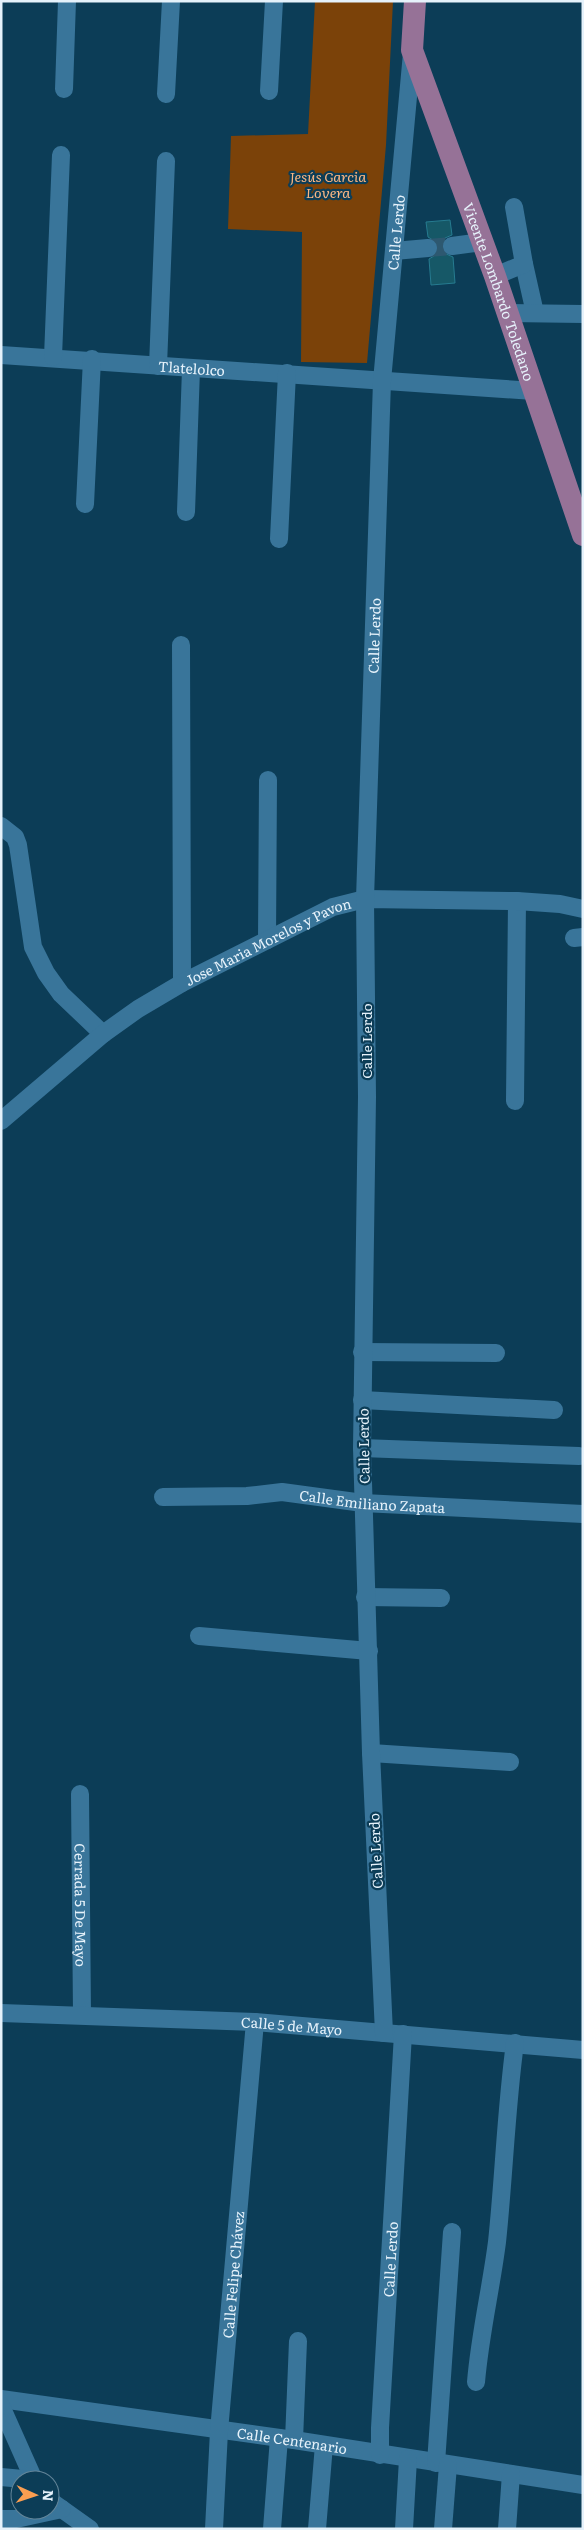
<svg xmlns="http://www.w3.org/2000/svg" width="584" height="2530" font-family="Literata,serif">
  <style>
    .green { fill: #7b4209 }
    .building { fill: #165867; stroke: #267b90 }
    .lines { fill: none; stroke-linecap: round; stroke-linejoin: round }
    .minor-tunnel { stroke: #2d5870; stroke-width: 18; stroke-dasharray: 18 9; stroke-linecap: butt }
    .minor { stroke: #39759a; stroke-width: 18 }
    .major { stroke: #967297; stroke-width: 22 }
    .labels { text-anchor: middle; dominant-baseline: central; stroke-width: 4.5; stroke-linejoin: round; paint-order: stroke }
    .park-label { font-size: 14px; font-style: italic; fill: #fcb783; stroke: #0c3d57 }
    .street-label { font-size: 14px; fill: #e6f2fb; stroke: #0c3d57 }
  </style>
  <rect width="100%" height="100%" fill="#0c3d57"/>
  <polygon class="green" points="315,1 393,1 386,145 367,363 301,362 302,232 228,229 231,136 308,134"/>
  <polygon class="building" points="450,220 452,235 445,238 441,247 444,253 453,257 455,283 431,285 429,259 434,256 439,248 436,242 428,237 426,222"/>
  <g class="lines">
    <polyline class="minor-tunnel" points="428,248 452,246"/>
    <g class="minor">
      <polyline points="64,89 67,1"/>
      <polyline points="269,91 274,1"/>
      <polyline points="166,94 171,1"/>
      <polyline points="452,246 482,242"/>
      <polyline points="394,251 428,248"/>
      <polyline points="524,264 535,313"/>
      <polyline points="495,276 524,264 514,207"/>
      <polyline points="508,313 583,314"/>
      <path id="s1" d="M1,355L534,391"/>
      <polyline points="53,357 61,155"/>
      <polyline points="158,366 166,161"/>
      <polyline points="85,504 92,359"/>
      <polyline points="186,512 191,369"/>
      <polyline points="279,539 287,373"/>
      <polyline points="181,645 182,983"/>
      <polyline points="1,826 15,837 18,845 33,947 46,973 61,994 103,1034"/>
      <polyline points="574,938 583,937"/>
      <polyline points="267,940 268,780"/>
      <polyline points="515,1101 517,901"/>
      <path id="s2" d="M1,1121L103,1034L138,1009L182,983L333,907L365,899L517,901L560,904L583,909"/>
      <polyline points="362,1352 496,1353"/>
      <polyline points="362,1400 554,1410"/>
      <polyline points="362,1448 579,1456"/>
      <path id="s3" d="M163,1497L247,1496L282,1492L363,1503L583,1514"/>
      <polyline points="365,1597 441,1598"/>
      <polyline points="199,1636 369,1651"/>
      <polyline points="371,1753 510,1762"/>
      <path id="s4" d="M80,1794L82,2015"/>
      <path id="s5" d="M1,2013L255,2022L583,2050"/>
      <path id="s6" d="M384,2033L371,1753L362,1448L367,1097L365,899L382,381L412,53"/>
      <path d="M476,2382C480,2334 491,2289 497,2242C504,2176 506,2109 515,2043"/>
      <path id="s7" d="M1,2399L294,2440L583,2485"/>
      <polyline points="1,2406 34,2480"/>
      <polyline points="294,2440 298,2341"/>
      <path id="s8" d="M380,2455V2428L403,2034"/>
      <polyline points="436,2463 452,2232"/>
      <polyline points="1,2477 34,2480"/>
      <polyline points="52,2502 90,2529"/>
      <polyline points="1,2519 16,2519 62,2509"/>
      <path id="s9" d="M214,2529L219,2431L255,2022"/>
      <polyline points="272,2529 279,2438"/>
      <polyline points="317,2529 324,2445"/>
      <polyline points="404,2529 408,2459"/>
      <polyline points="443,2529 448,2465"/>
      <polyline points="507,2529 511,2474"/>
    </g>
    <path class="major" id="s10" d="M415,1L412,50L495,276L583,535"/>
  </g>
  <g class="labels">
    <g class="park-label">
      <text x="328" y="176">Jesús Garcia<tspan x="328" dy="16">Lovera</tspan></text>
    </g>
    <g class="street-label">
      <text stroke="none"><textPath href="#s6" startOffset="1802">Calle Lerdo</textPath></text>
      <text stroke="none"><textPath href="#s10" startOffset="306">Vicente Lombardo Toledano</textPath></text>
      <text stroke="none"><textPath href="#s1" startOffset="191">Tlatelolco</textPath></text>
      <text stroke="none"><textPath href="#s6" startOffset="1398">Calle Lerdo</textPath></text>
      <text stroke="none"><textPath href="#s2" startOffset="324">Jose Maria Morelos y Pavon</textPath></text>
      <text transform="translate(366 1041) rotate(-90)">Calle Lerdo</text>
      <text transform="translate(363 1446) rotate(-91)">Calle Lerdo</text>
      <text stroke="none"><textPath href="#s3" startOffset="210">Calle Emiliano Zapata</textPath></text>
      <text transform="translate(375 1851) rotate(-93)">Calle Lerdo</text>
      <text stroke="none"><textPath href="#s4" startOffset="111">Cerrada 5 De Mayo</textPath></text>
      <text stroke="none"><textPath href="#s5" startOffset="291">Calle 5 de Mayo</textPath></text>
      <text stroke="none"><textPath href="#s8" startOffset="196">Calle Lerdo</textPath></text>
      <text stroke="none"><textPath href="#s9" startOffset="255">Calle Felipe Chávez</textPath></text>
      <text stroke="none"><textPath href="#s7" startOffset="294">Calle Centenario</textPath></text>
    </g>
  </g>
  <rect width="584" height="2530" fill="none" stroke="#e6f2fb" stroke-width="5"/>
  <g transform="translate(35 2495) rotate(93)"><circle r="24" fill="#0c3d57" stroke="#638599"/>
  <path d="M0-4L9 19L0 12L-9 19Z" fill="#fb9e51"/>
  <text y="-8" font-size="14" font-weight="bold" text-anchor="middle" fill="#e6f2fb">N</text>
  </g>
</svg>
